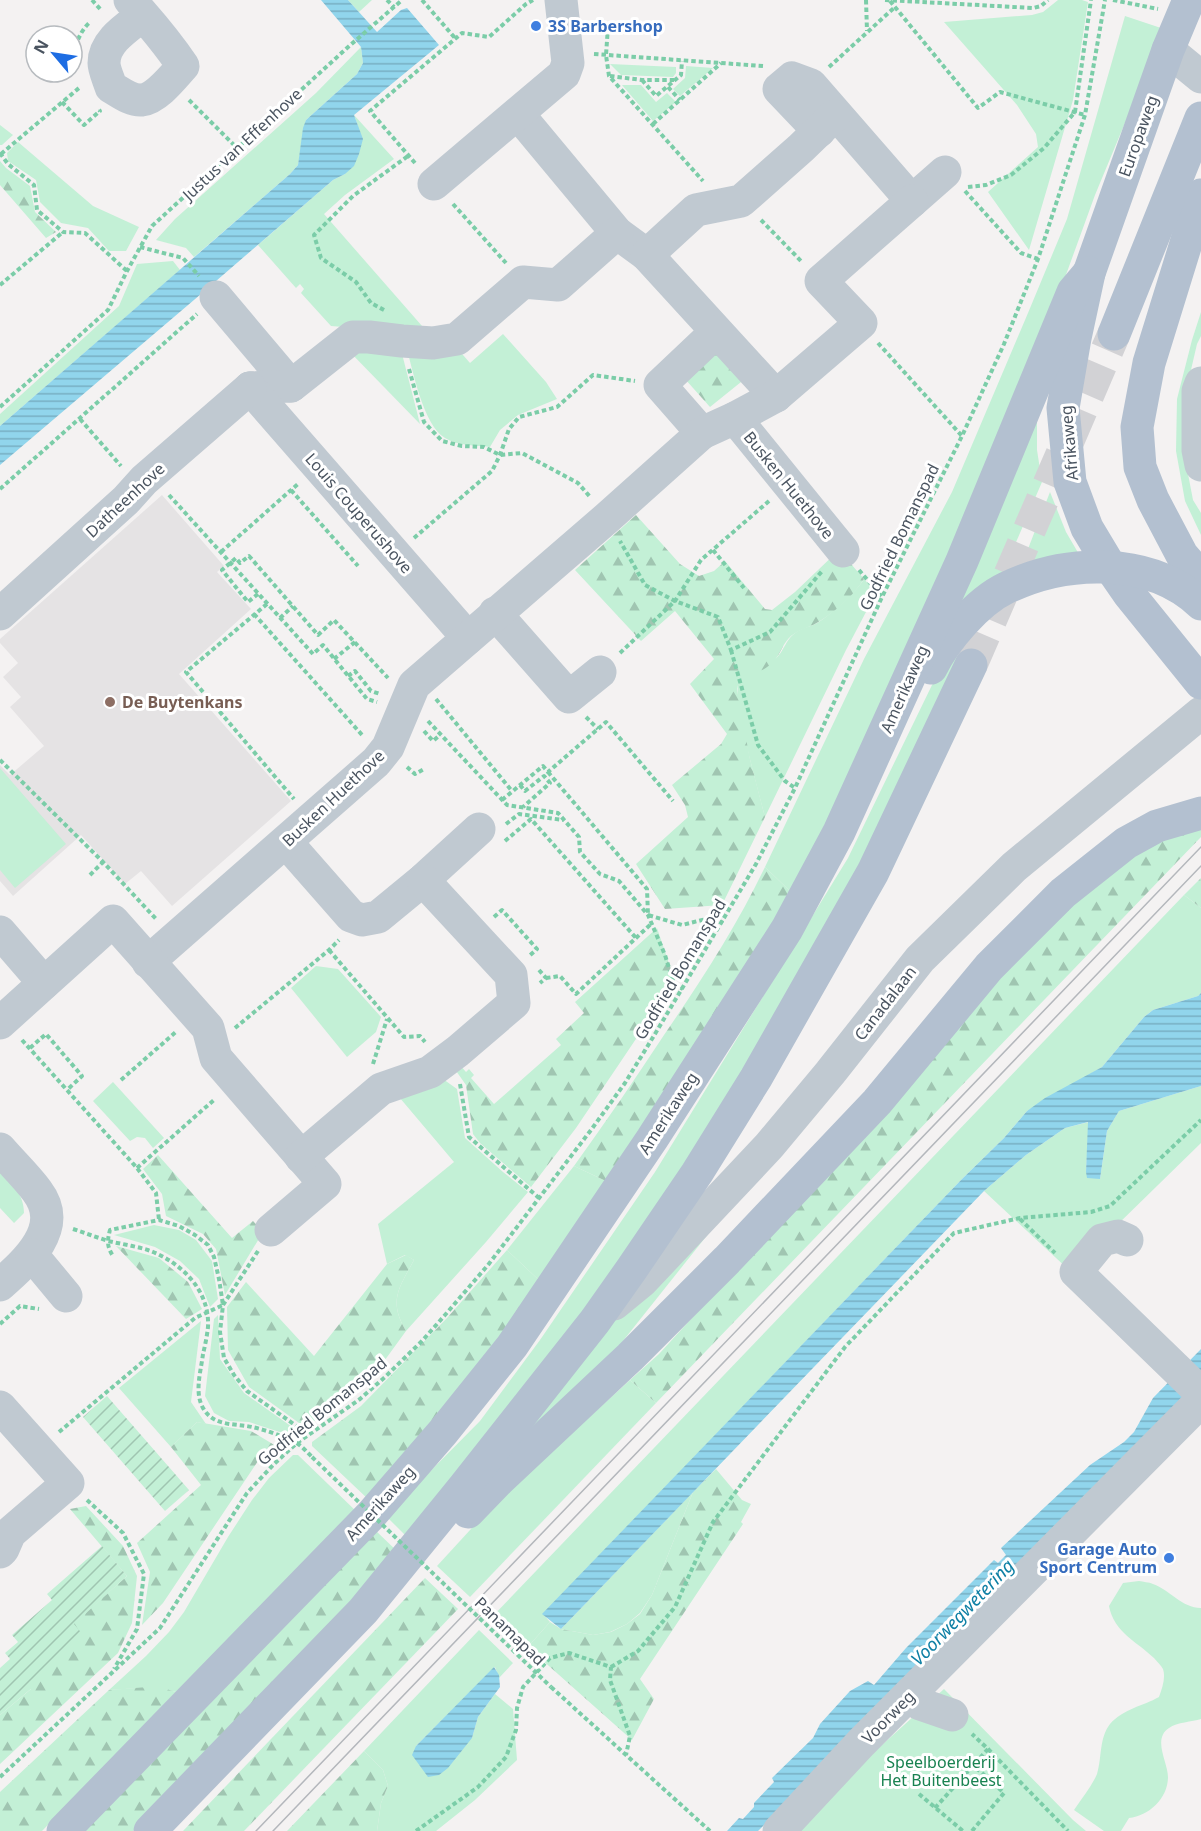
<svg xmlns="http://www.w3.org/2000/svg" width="1201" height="1831" font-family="'Noto Sans',sans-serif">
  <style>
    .education { fill: #e5e3e4 }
    .green { fill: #c3f0d6 }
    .forest { fill: url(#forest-firs) }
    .garden { fill: url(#garden-furrows) }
    .water { fill: url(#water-rules) }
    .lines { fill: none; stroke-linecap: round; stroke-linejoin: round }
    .major-tunnel { stroke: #d2d2d5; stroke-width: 33; stroke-dasharray: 33 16; stroke-linecap: butt }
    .path { stroke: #7bcda8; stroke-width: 4; stroke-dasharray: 4.5 3; stroke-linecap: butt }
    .minor { stroke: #c0c9d1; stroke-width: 33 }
    .major { stroke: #b3c0d0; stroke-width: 33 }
    .tram { stroke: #b4b7bc; stroke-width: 1.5 }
    .path-bridge { stroke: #7bcda8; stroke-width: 4; stroke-dasharray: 4.5 3; stroke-linecap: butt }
    .shop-dot { fill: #3f7fe0; stroke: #fff; stroke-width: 2 }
    .education-dot { fill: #8d6e63; stroke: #fff; stroke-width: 2 }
    .labels { text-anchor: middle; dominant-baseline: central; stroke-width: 6; stroke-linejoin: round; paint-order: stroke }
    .shop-label { font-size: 16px; font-weight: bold; fill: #366cbe; stroke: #fff; text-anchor: start }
    .street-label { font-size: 16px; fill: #4a5460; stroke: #fff }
    .education-label { font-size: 16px; font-weight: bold; fill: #785e54; stroke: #fff; text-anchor: start }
    .park-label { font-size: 16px; fill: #198251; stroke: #fff }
    .water-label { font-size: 18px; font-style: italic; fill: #0f80a5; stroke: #fff }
  </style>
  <defs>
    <pattern id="forest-firs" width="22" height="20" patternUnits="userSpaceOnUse" patternTransform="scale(1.5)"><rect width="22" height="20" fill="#c3f0d6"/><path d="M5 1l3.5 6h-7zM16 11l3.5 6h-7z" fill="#a0c5b1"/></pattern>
    <pattern id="garden-furrows" width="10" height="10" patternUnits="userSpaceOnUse" patternTransform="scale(1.5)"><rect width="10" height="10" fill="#c3f0d6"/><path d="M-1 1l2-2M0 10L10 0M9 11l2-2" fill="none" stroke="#a0c5b1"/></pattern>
    <pattern id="water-rules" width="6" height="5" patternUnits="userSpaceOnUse" patternTransform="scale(1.5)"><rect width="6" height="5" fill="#91d5ec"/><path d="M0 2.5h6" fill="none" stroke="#78afc3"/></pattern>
  </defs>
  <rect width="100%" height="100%" fill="#f4f2f2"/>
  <polygon class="education" points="162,495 224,566 217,572 251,609 179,674 291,801 172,906 141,871 125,884 81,835 13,896 0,881 0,765 10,775 44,746 10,707 21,697 3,677 18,663 0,643 0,639"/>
  <g class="green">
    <polygon points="348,0 372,0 359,12"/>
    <polygon points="1058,0 1082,0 1088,2 1073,100 1029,250 988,192 1038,147 1036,134 1017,105 944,22 1032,15 1043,12"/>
    <polygon points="1125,16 1164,29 1095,195 1063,283 939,581 793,894 765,867 864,659 952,492 1028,313 1067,219"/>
    <polygon points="361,47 363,63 357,74 306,120 298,165 290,174 194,257 186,248 156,240 175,219 316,93"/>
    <polygon points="610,64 676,67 676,73 673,77 621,75"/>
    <polygon points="686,66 713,68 680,96 673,89 685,78"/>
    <polygon points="622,85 641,85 656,102 667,93 676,102 653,121"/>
    <polygon points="354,115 394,159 345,195 324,214 429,334 331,326 301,293 304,289 300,284 296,288 258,245 333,180 345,174 358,126"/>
    <polygon points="0,125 13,135 2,145 0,145"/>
    <polygon points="18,142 93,206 139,227 126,251 109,251 88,228 61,223 40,202 36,180 8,161 7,153"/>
    <polygon points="173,261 180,270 0,426 0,414 119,306 137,264"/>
    <polygon points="1201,312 1201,336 1197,344 1184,400 1184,453 1193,500 1201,513 1201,535 1185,501 1176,451 1177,399 1192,340"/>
    <path d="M503,334L546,382L557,399L518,415L500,430L490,447C476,445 457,446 445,438C423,425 413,370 406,346L456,347L470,363Z"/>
    <polygon points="400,346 420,424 348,350"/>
    <polygon points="1037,420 1037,450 1042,482 1001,577 952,617"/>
    <polygon points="1050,492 1066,532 1080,556 1021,567"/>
    <path d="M864,579L876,593L846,650L765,817C760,798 731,694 739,682C743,676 766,666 774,660C785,652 785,637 800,630C806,627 812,626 817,623C830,616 857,591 864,579Z"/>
    <polygon points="973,630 919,748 813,960 671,1198 411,1541 386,1516 480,1421 540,1340 655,1172 848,858 932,685"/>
    <polygon points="0,768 66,844 15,888 0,870"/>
    <polygon points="1184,895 1201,908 1201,993 1198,996 1153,1010 1144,1017 1102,1067 1027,1111 1004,1138 962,1179 543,1614 550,1622 525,1650 491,1618"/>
    <polygon points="316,966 338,969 381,1017 376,1032 347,1057 291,988"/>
    <path d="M443,1079L457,1089L465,1138L503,1172L528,1192L486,1242L406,1331C388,1301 399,1288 414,1260L405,1255L387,1264L378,1224L454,1162L394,1091Z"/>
    <polygon points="113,1082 164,1138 153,1148 145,1138 137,1137 130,1141 93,1101"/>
    <polygon points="1201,1086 1201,1143 1070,1271 984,1191 1026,1155 1065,1128 1089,1122 1086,1172 1100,1179 1107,1131 1119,1111"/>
    <polygon points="574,1166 608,1182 542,1283 507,1250"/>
    <path d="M0,1170C12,1184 24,1194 24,1213L14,1223L0,1208Z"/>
    <polygon points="728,1209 599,1371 463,1498 579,1354"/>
    <polygon points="154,1225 179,1230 196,1240 212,1261 218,1299 210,1307 199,1279 180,1261 155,1247 114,1235"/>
    <polygon points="218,1315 220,1359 244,1393 295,1429 289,1435 249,1422 229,1421 214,1413 205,1396 214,1319"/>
    <polygon points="201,1321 191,1402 206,1424 197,1422 171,1447 119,1388"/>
    <polygon points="630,1380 656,1403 470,1597 437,1566 493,1505"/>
    <path d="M293,1455H298L358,1513L176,1692C154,1685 132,1689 109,1690L146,1656L169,1632L184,1612L228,1537L252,1500L269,1478Z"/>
    <polygon points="693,1492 652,1595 640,1613 627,1624 610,1632 593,1635 561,1629"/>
    <path d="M1139,1581C1143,1582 1149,1582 1153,1584C1170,1590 1182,1608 1201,1608V1719C1192,1722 1177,1722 1169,1728C1152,1739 1168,1762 1168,1777C1168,1798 1149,1816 1129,1818L1121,1831H1104L1074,1810C1082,1798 1092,1786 1097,1774C1102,1758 1099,1738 1110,1724C1123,1709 1143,1706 1159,1697C1162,1688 1166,1678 1163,1669C1161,1665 1157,1662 1154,1658C1136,1641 1114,1632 1109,1606L1123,1583Z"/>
    <polygon points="479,1630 513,1663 499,1678 495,1667 416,1746 472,1738 478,1717 495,1694 513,1709 517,1760 475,1800 436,1831 377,1831 381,1803 388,1786 383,1770 364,1751"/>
    <polygon points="944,1689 1073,1820 1086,1831 800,1831 873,1753"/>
  </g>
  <g class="forest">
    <polygon points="0,161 6,168 30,186 35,212 56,232 46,238 0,185"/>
    <polygon points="719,349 746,378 710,407 685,379"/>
    <path d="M636,515L680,564L699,576L714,571L725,561L765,609L772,610L795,592L839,550L864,579C854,595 836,611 820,621C811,627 800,629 791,636C784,642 781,652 775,660C767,670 751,675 739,681L737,689L742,718L750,759L765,817L722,905L665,909L636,864L688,817L685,805L672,785L721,744L727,734L690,684L714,659L675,611L641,641L575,570Z"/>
    <polygon points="1201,824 1201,837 656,1403 630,1380 659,1354 747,1258 1015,954 1123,858"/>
    <path d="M765,867L793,894L608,1182L574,1166C605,1123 635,1079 664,1035C701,981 737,926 765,867Z"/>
    <polygon points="1201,878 1201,908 1184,895"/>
    <polygon points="657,928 675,981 576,1128 531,1187 480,1143 473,1134 466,1085 454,1068 459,1064 466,1072 469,1069 474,1075 471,1078 494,1104 561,1045 556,1039 584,1013 575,1002"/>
    <polygon points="158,1155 232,1238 253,1221 263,1232 225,1295 216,1249 203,1234 166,1216 162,1194 143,1169"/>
    <polygon points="116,1246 159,1258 188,1282 202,1309 186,1319"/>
    <polygon points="507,1250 542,1283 369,1500 312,1446 312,1442 361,1406 447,1318"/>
    <path d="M406,1255L414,1260C399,1288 388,1301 406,1331L382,1364L306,1428L249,1387L228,1350L227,1307L246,1282L314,1356L387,1264Z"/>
    <polygon points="197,1422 251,1431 276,1446 258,1461 163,1603 142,1625 150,1572 137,1543 201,1485 171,1447"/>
    <polygon points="716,1469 742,1500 751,1504 741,1522 743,1524 640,1679 654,1699 632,1740 540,1658 525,1650 550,1622 561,1629 593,1635 611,1632 627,1624 640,1614 652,1595 693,1492"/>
    <polygon points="86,1506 123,1546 137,1576 132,1623 118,1653 0,1764 0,1715 31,1689 28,1684 83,1636 73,1624 127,1576 70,1509"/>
    <polygon points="374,1529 400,1554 133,1831 82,1831"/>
    <polygon points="425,1578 458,1609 244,1831 183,1831"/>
    <polygon points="148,1687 163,1688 176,1692 42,1831 0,1831 0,1792 109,1690"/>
    <polygon points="364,1751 383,1770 388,1786 381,1803 377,1831 287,1831"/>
  </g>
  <g class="garden">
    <polygon points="107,1396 189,1490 165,1511 83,1417"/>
    <polygon points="102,1546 127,1576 74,1624 84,1636 29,1684 32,1688 0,1715 0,1668 10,1659 5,1653 18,1642 12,1635 52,1600 47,1594"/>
  </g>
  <g class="water">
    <polygon points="321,0 348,0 377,32 401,10 407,8 439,45 354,115 363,139 359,154 354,166 345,174 333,180 201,294 0,465 0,426 290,174 298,165 303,128 306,120 357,74 363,63 361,47"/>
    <polygon points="1201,993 1201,1086 1119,1111 1107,1131 1100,1179 1087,1178 1086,1172 1088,1122 1065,1128 1026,1155 984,1191 561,1629 542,1614 962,1179 1004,1138 1027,1111 1045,1098 1102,1067 1144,1017 1153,1010 1198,996"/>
    <polygon points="1201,1349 1201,1381 901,1689 758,1831 727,1831 739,1818 743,1819 754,1807 754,1803 774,1782 772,1778 813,1738 820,1724 850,1691 868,1681 874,1685 906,1648 994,1560 998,1563 1006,1555 1001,1548 1090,1465 1124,1442 1134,1432 1153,1398"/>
    <polygon points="494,1667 499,1675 500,1687 478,1717 472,1738 448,1768 439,1775 428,1777 412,1755 416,1746"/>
  </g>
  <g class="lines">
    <polyline class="major-tunnel" points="971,665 1114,334"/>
    <g class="path">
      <polyline points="92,0 102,11"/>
      <polyline points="387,0 394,7"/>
      <polyline points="422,0 455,38"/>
      <polyline points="866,0 867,31"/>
      <polyline points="885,0 1033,8 1041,6 1048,0"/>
      <polyline points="1113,0 1158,9"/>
      <polyline points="890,1 978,108 1000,92 1085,115"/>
      <polyline points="608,27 606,55 609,76 703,181"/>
      <polyline points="594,54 763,66"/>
      <polyline points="829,67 895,7"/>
      <path d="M74,69C71,55 78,33 89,23"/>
      <polyline points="610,76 642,80 674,80"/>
      <polyline points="642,80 656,96 681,75 682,61"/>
      <polyline points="668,87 680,100"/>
      <polyline points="189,100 237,148"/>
      <polyline points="62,102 84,125 100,111 99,110"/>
      <polyline points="653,124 721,63"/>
      <polyline points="0,153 8,164 34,185 37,210 63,232 85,233 127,271"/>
      <polyline points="1,154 79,88"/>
      <polyline points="415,163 370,111 462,33 489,37 526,4 533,0"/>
      <polyline points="968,187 986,185 1011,175 1044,148 1075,112 1091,0"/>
      <polyline points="965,191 1021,253 1038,259"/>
      <polyline points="453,204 506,263"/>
      <polyline points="761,220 802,262"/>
      <polyline points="140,247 183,258 199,276"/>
      <polyline points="0,285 63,232"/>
      <polyline points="384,310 371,303 356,282 321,258 314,235 353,196 408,156"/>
      <polyline points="878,343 962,436"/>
      <polyline points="409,369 424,422 442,441 462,446 484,447 500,455 522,453 578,483 591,498"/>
      <polyline points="0,407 108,310 127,271 152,226 347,48 402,0"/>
      <polyline points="80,419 121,466"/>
      <polyline points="0,489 197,314"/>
      <polyline points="291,490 358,566"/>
      <polyline points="169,495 313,654 323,645 367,699 377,702"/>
      <polyline points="769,501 701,560 675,601 718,617 731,650 770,632 823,570"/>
      <polyline points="414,538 492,471 500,455 509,429 519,417 557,407 593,375 635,381"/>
      <polyline points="713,550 744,588"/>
      <polyline points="221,552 299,483"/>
      <polyline points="859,570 882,597"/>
      <polyline points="258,594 248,602 222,570 236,558 240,563 249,556 318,635 334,620 388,678"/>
      <polyline points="267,604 186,672 294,799"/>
      <polyline points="254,614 363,736"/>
      <polyline points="280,618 293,606"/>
      <polyline points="731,650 758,745 785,781 795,788"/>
      <polyline points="620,653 675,601 645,585 620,541"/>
      <polyline points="334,659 355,642"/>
      <polyline points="348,676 355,671 371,691 380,694"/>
      <polyline points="436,699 512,791"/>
      <polyline points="586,717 598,729"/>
      <polyline points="428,721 507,805 558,813 579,837 580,852 600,874 619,881 648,915 665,955 674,984 683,989"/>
      <polyline points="424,731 433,741 440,735"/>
      <polyline points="0,760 103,862 157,920"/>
      <polyline points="407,767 415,774 424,769"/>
      <polyline points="548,772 647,889 648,915 682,925 714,917 723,923"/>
      <polyline points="520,785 525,791 544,776 550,783 523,807"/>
      <polyline points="502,800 543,766 548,772 606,722 673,801"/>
      <polyline points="506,824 519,814 563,820"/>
      <polyline points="505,841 531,819 636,938"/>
      <polyline points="90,875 103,862"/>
      <polyline points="494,917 502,910 537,949 529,956"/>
      <polyline points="329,950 404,1037 420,1036 425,1042"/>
      <polyline points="539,970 546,978 540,983"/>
      <polyline points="546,978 560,976 576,994 651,924"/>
      <polyline points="235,1028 329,950 339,940"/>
      <polyline points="22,1040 137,1168 156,1193 159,1220"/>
      <polyline points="30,1048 46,1034 82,1076 67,1090"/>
      <polyline points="373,1064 387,1019"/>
      <polyline points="121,1080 177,1031"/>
      <polyline points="460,1084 469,1137 539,1198"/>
      <polyline points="137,1168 215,1099"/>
      <polyline points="1020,1219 1055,1253"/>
      <path d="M73,1229C85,1233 96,1237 108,1241C121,1244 135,1246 148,1250C181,1262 210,1290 208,1327C207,1336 205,1346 203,1354C201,1371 194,1392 203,1408C214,1427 234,1423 252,1427C266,1430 282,1436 295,1442C302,1446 307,1452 312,1457"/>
      <polyline points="258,1251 223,1305 220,1332 224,1358 234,1375 247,1391 302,1430 298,1442"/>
      <polyline points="0,1324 20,1306 39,1309"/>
      <path d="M59,1432L195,1318L223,1305L219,1279L214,1257L208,1245L195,1235L179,1226L159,1220L110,1230C107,1241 107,1247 113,1256"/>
      <polyline points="87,1500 123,1533 144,1574 137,1629 114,1669"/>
      <polyline points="611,1667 638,1651 675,1607 713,1522 845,1347 954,1233 1020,1218 1091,1212 1110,1206 1201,1120"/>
      <polyline points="551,1687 710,1831"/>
      <polyline points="988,1749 1068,1831"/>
      <polyline points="0,1777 160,1628 247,1493 274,1464 297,1443 360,1399 385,1377 422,1341 445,1315 488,1265 591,1130 625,1083 655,1034 756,864 795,788 882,597 962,436 1004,344 1038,259 1085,115 1105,0"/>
      <polyline points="919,1794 963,1831"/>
      <polyline points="935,1808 988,1749 972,1734"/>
      <polyline points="416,1831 478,1787 506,1757 516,1730 517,1708 523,1687 550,1658 569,1653 611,1667 610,1680 630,1736 626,1755"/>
      <polyline points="972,1831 1004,1793 973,1765"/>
    </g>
    <g class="minor">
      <path d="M130,0C149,21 167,42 183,66C173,77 157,98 142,100C131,101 120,92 111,87C109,80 104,70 104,63C104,41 128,27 143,15"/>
      <polyline points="1168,50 1201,77"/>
      <polyline points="518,114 617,233 647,255 776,396"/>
      <polyline points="819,131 779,89 792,78 811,85 912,201 945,172"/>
      <polyline points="434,184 564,74 568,63 561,0"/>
      <polyline points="647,255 696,210 741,201 801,148 834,116"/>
      <polyline points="216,297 291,386"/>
      <polyline points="1201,383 1198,391 1198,450 1201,465"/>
      <polyline points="250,388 291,386 353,337 369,337 402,341 433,343 457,339 523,282 558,285 617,233"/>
      <polyline points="250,388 468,638"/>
      <polyline points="735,418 843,551"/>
      <polyline points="702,433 660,385 716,332"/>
      <polyline points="495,613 569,697 600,672"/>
      <polyline points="0,614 126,500 144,480 250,388"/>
      <polyline points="286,842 351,916 362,920 378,917 423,880 479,829"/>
      <polyline points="0,932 44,983"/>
      <polyline points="148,962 376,762 388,747 414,685 607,518 702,433 735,418 776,396 861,323 821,281 912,201"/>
      <polyline points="0,1023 113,921 208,1028 216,1058 325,1184 271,1230"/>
      <path d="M0,1149C12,1163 26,1176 37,1191C65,1228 26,1262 0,1285"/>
      <polyline points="301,1157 381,1089 430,1072 458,1051 514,1003 511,975 423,880"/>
      <polyline points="1127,1240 1118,1236 1102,1240 1076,1272 1201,1393"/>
      <polyline points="32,1255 66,1296"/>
      <polyline points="614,1304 642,1281 769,1146 830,1073 920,959 1014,867 1201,713"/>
      <polyline points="0,1407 68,1483 10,1533 3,1549 0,1552"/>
      <polyline points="911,1694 920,1704 952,1715"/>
      <polyline points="779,1831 861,1743 1201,1401"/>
    </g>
    <g class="major">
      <polyline points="1189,0 1168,50 1089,273 1075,338 1063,408 1070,482 1087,528 1111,568 1129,594 1201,683"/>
      <polyline points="1201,195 1149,363 1137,427 1140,467 1153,500 1182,555 1201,577"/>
      <polyline points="1114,334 1201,118"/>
      <path d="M931,668C945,640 977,602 1006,588C1066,559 1150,556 1201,604"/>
      <polyline points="468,1512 499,1480 630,1357 727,1260 877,1102 989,967 1063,893 1126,843 1157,826 1201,813"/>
      <polyline points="63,1831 371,1515 443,1432 512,1346 652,1139 787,929 839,832 962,561 1073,292 1089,273"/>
      <polyline points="150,1831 363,1611 464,1487 595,1321 631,1270 697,1173 756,1078 873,872 971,665"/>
    </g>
    <g class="tram">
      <polyline points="256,1831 1201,847"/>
      <polyline points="273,1831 1201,866"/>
    </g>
    <polyline class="path-bridge" points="312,1457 551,1687"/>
  </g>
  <g class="shop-dot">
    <circle cx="536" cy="26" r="6"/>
    <circle cx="1169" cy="1558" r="6"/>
  </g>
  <circle class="education-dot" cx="110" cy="702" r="6"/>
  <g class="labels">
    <g class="shop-label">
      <text x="548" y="26">3S Barbershop</text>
      <text x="1157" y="1549" text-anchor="end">Garage Auto<tspan x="1157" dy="18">Sport Centrum</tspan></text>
    </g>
    <g class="street-label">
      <text transform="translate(1138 136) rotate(-70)">Europaweg</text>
      <text transform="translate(242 144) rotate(-43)">Justus van Effenhove</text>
      <text transform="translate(1069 443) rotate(-95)">Afrikaweg</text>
      <text transform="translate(789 485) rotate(51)">Busken Huethove</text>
      <text transform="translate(125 500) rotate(-43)">Datheenhove</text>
      <text transform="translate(359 513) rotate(49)">Louis Couperushove</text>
      <text transform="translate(899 537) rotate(-64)">Godfried Bomanspad</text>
      <text transform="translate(904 689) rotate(-66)">Amerikaweg</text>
      <text transform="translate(333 798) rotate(-43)">Busken Huethove</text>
      <text transform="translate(680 969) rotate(-59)">Godfried Bomanspad</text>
      <text transform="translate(885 1003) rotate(-52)">Canadalaan</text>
      <text transform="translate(668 1113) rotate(-57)">Amerikaweg</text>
      <text transform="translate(322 1411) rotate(-39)">Godfried Bomanspad</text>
      <text transform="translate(380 1503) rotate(-48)">Amerikaweg</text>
      <text transform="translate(510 1631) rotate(44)">Panamapad</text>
      <text transform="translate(888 1717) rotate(-45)">Voorweg</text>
    </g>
    <g class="education-label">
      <text x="122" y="702">De Buytenkans</text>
    </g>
    <g class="park-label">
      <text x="941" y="1762">Speelboerderij<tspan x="941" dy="18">Het Buitenbeest</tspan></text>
    </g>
    <g class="water-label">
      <text transform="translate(962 1612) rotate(-46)">Voorwegwetering</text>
    </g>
  </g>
  <g transform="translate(54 54) rotate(299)"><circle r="28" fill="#ffffff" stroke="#b7bbbf" stroke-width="1.5"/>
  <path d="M0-4.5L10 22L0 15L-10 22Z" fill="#1e6de3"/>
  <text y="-9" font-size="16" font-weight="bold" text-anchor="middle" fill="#4a5460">N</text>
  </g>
</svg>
